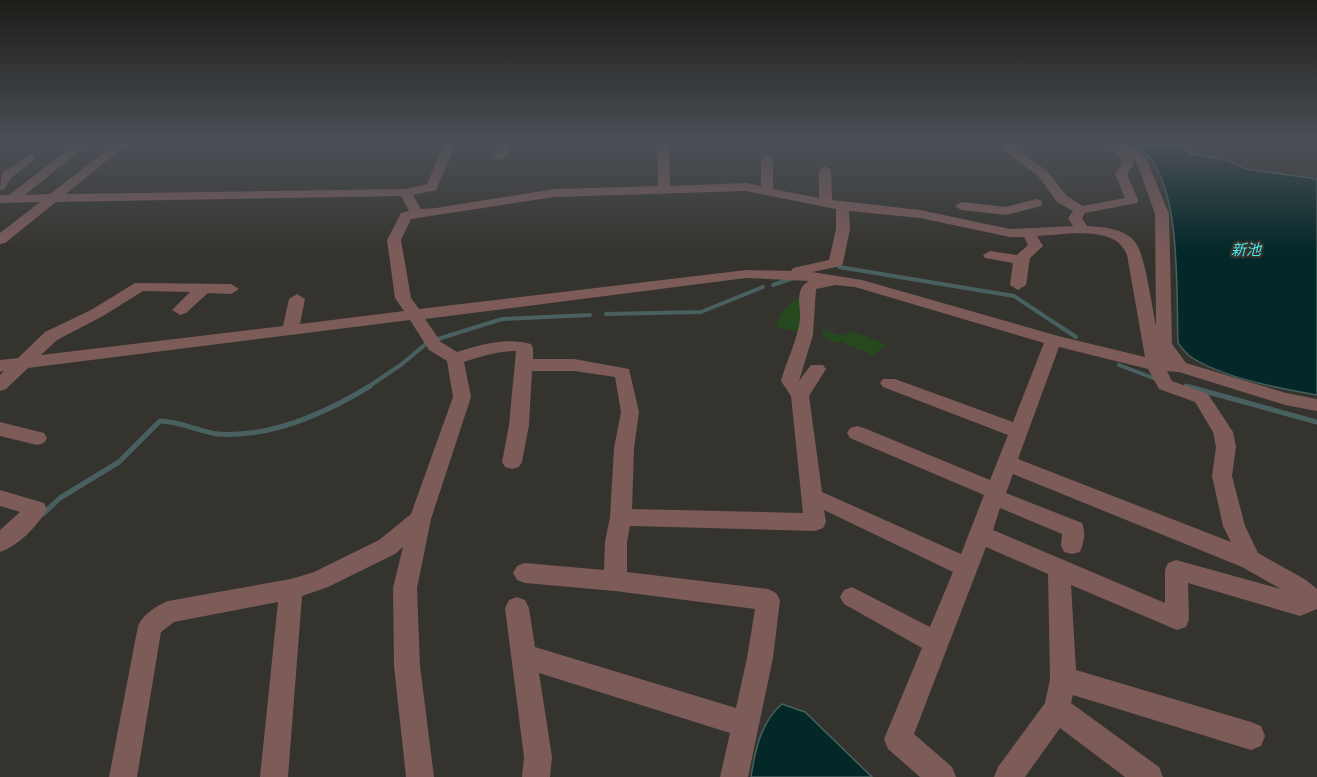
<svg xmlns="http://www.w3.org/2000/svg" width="1317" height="777" font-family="'Nunito Sans','Noto Sans JP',sans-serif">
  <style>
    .green { fill: #26481f }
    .water { fill: #042828; stroke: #486160; stroke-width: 1.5 }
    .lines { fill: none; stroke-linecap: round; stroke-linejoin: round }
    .stream-far1 { stroke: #486160; stroke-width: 4 }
    .stream { stroke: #486160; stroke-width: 5 }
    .minor { fill: #7c5b59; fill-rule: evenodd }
    .labels { text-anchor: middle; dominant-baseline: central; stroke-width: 4.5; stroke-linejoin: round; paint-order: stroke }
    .far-water-label { font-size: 15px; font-style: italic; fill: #4ae9ea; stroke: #35332e }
  </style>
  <rect width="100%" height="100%" fill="#35332e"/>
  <g class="green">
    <path d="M804,293L801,333L776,327C780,310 790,303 804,293Z"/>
    <path d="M824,329L842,336L853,331L887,345L872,356C861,348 851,348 840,341L836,343L822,336Z"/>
  </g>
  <g class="water">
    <path d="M1121,142H1170L1192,154L1226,160L1246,169L1317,179V395C1281,389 1221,377 1191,357C1186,354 1182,348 1178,343C1176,294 1182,189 1146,154C1140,148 1129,145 1121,142Z"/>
    <path d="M782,704L805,712L872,777H751C755,750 761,722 782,704Z"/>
  </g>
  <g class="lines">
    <g class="stream-far1">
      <polyline points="839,267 1014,296 1076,337"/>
      <polyline points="773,285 793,278"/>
      <polyline points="606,314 701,312 763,287"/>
      <polyline points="438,339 502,319 590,315"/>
      <polyline points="1119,365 1153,378"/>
      <polyline points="1186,386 1190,387"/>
      <polyline points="368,387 402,364 427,343"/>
    </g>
    <g class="stream">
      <polyline points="1186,386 1317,422"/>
      <path d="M43,514L60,498L119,462L160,421C181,421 198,432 218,434C272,438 326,413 370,386"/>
    </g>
    <g class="minor">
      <path d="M117,142H129L66,194L406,189L427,184L445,142H457L436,190L413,195L421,209L436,208L554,189L658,186L657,142H669L670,186L746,183L761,186V159L767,155L773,159V189L819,198V170L825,166L831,170L832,200L920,210L1010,229L1073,226L1068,218L1073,211L1057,202L1039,177L1004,150V143L1026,142L1014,147L1047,171L1067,196L1083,206L1125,198L1115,174L1122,164L1120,156L1106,142H1120L1140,152L1147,160L1169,214L1172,344L1186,363L1286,393L1317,399V411L1285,405L1179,372L1167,371L1172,381L1208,394L1233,432L1236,447L1232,476L1245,526L1258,553L1306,580L1317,589V609L1300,616L1188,583L1189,619L1186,627L1177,630L1071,585L1076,670L1251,722L1261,726L1265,736L1261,746L1251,750L1073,695L1071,703L1159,767L1163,777H1125L1060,728L1025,777H994L998,767L1045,703L1050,679L1048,574L986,547L914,734L952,767L956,777H920L888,749L884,739L922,648L844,604L840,597L844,590L852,587L930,627L953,572L824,510L826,522L823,528L815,531L630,526L627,542V572L768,589L776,593L780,600L773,658L748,777H720L730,733L539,673L552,757L550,777H522L524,757L505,608L509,600L517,597L525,600L529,608L535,647L736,708L747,658L755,609L615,591L525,583L517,580L513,573L517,566L525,563L604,570L605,542L610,517L614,448L621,412L615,377L574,371H532L529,425L522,462L519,467L512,469L505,467L502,462L509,425L516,351C498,351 482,356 464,362L471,397L431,519L417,588L420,666L434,777H406L394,666L393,588L403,547L395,554L328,587L302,596L288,777H260L278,602L174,622L161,632L137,777H109L138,626C143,614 156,606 168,601L291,579L314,572L379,540L411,514L453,397L447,361L429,350L410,320L28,368L6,389L0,391V375L4,371L0,372V360L18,358L45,332L91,310L135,283L231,284L239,289L231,294L208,293L186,313L180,315L172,310L190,292L143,291L103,316L57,340L41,355L283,326L289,299L297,294L305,299L300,324L404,311L395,298L387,240L401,213L409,211L401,196L56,202L5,243L0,244V233L40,202L0,203V195H9L74,145H82V149L25,195L50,194ZM1131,156L1137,163L1155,214L1156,325C1152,308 1145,253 1135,242C1124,228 1103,227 1087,226L1082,218L1085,213L1137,203L1138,200L1127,174L1134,164ZM746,191L836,209V229L829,260L793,268L791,271L746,270L419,309L411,298L401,240L411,219L554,197ZM849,211L920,218L1010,237H1024L1028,245L1017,255L990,251L983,255L985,258L1013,263L1010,285L1018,290L1026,285L1030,258L1043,246L1037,236C1064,235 1116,224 1127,255L1145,357L1058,336L862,280L812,272L841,266L843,263L850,229ZM746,278L809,281C795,289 800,303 800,316C800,334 786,362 781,381L791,396L803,513L632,509L634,448L639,412L629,369L574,359H533V348L531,344C505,337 482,344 457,352L441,342L425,319ZM836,285L855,287L1044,343L1013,422L895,379H883L880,383L883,387L1008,435L990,480L864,428L857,426L850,428L847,433L850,438L984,495L961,554L822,492L809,396L826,369L823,365H811L799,381L813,335L816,289ZM1059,347L1148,369L1159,389L1195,402L1213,432L1216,447L1212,476L1223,526L1231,542L1018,459ZM1013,474L1242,567L1281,589L1176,560L1168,563L1165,570V603L993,530L1000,508L1062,534L1061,545L1064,552L1072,554L1080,552C1084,542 1086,532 1082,523L1006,493Z"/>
      <polygon points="436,142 423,146 417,143 418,142"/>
      <polygon points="501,142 513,142 506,157 500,160 494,157"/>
      <polygon points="30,155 34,156 34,160 12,177 4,189 0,190 2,173"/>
      <polygon points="1036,199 1041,200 1042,203 1041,206 1006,215 961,210 955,206 961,202 1006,207"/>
      <polygon points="0,422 44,433 47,438 44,443 37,445 0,436"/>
      <path d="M0,490L44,503L47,509C38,526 18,546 0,552V530L20,512L0,506Z"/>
    </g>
  </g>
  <linearGradient id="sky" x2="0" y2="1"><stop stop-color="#1d1c19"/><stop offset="0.57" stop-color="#4b5057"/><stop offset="1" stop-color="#4b5057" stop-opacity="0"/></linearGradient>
  <rect width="1317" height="251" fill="url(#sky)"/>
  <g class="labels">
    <g class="far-water-label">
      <text x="1246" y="250">新池</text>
    </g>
  </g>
</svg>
